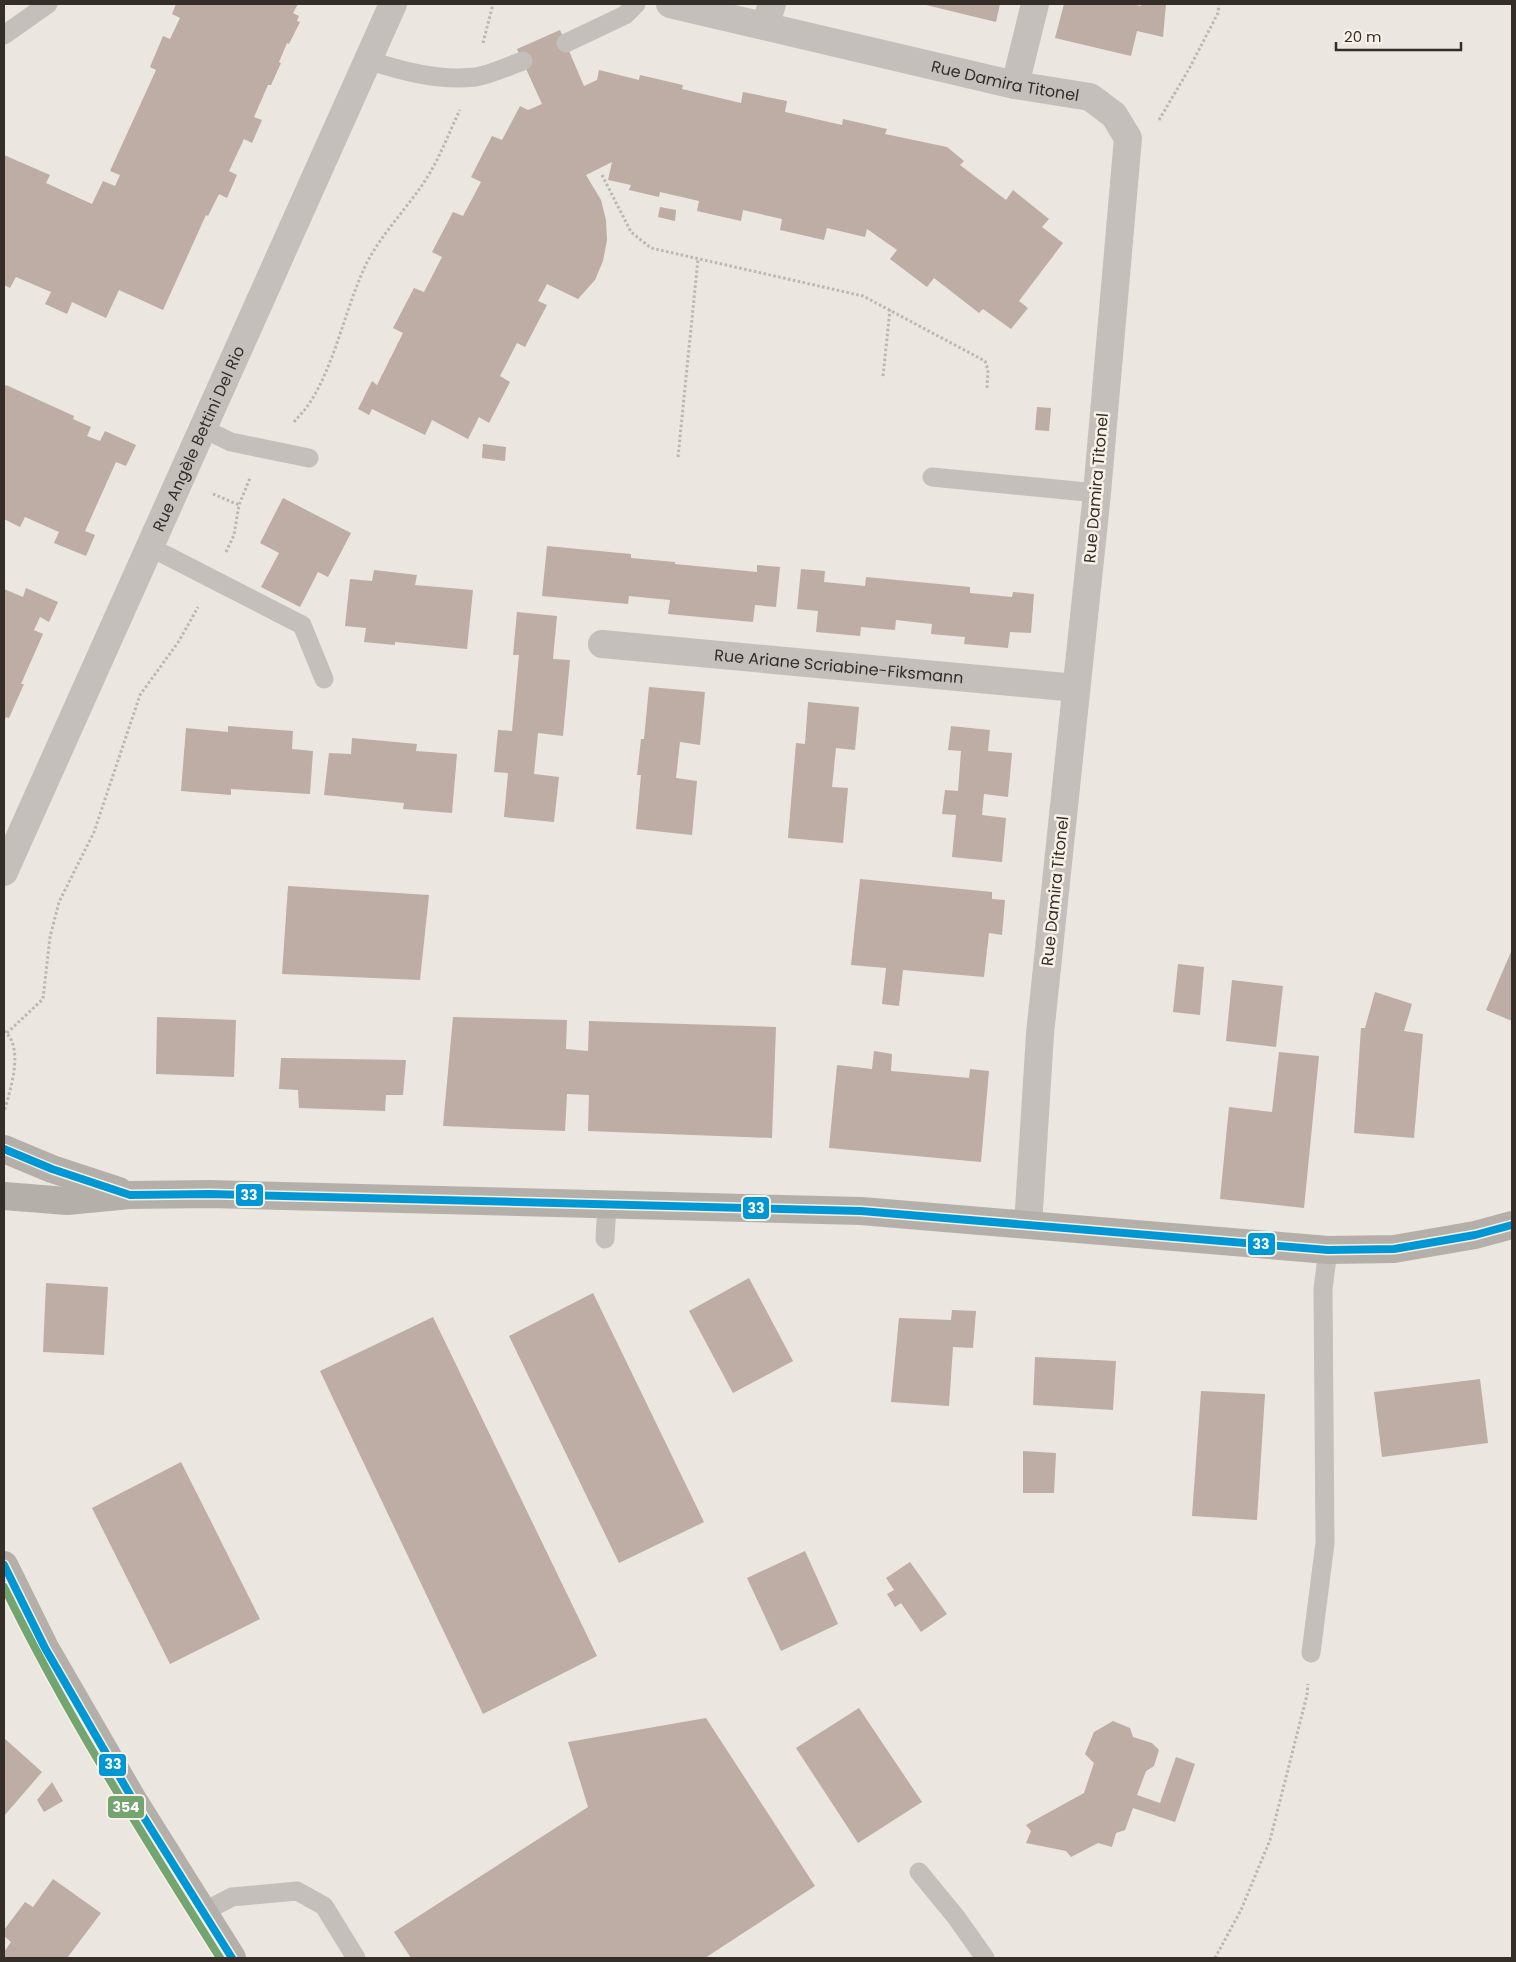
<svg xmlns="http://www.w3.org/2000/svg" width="1516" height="1962" font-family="Poppins,sans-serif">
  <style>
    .building { fill: #bdada4 }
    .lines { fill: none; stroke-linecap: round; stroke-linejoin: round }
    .path { stroke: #bdb7b2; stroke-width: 3; stroke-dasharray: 2.5 2.5; stroke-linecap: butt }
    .lane { stroke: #c4bfba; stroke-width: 19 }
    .street { stroke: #c4bfba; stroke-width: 28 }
    .secondary { stroke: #b5afaa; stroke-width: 28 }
    .bus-1-casing { stroke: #f7f1e8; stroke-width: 11 }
    .bus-2-casing { stroke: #f7f1e8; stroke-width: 11 }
    .bus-1 { stroke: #0098d4; stroke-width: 8 }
    .bus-2 { stroke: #74a46f; stroke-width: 8 }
    .labels { text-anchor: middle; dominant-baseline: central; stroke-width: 5; stroke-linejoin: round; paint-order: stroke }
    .street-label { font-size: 16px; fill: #342d28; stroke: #f7f1e8 }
    .line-badge { stroke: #f7f1e8; stroke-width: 2 }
    .badge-label { font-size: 14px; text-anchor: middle; font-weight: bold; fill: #fff }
  </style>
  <rect width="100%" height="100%" fill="#ebe6e0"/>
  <g class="building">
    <polygon points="176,4 298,4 293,13 299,16 297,21 300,22 289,44 287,43 279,62 281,63 271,85 268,85 254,117 262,120 252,143 244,139 229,171 237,175 227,198 219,194 208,216 206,215 163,310 119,290 106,318 72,302 67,314 45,304 51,292 16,277 10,288 4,285 4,155 50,175 46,183 92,204 103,181 115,186 120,175 110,171 156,70 150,67 163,36 170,39 180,18 172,14"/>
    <polygon points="922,4 1000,4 996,22"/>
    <polygon points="1064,4 1131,4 1141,6 1141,4 1166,4 1163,37 1137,31 1131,56 1055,38"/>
    <polygon points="560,30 584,86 597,80 599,70 639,80 640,75 683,85 682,89 741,103 743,92 787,101 785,112 842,125 843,119 887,129 885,134 947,147 964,161 960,165 1006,200 1013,190 1049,219 1042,227 1063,243 1019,301 1028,308 1011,329 983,309 979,313 934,278 927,287 890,259 897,250 867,229 865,237 827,228 824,240 780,230 782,219 743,210 741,221 697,211 699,201 660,192 659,197 629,190 631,185 608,180 612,162 586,175 601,200 606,220 607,240 603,261 595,280 578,299 547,284 538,301 547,305 525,347 517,343 500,376 510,382 489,423 479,417 468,439 432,420 425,435 372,409 369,415 358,409 372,381 377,385 403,333 393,328 414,288 424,292 442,257 432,252 453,212 463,216 481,182 471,177 492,136 502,140 520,106 528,110 542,104 517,49"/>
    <polygon points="660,207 676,210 675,221 658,217"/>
    <polygon points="6,385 74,416 73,419 91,427 87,436 100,441 105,431 136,445 126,466 116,462 85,531 95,535 86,556 54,543 59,532 25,517 20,527 4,519 4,387"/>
    <polygon points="1037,407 1051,408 1049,431 1035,430"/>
    <polygon points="483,444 506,447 505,461 482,458"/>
    <polygon points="283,498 351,533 328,577 318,572 300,607 261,587 279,553 260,543"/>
    <polygon points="547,546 631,554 631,558 675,562 675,564 757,572 757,565 780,567 776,607 755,605 753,622 668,614 670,600 629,596 628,604 542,596"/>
    <polygon points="801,569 825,571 824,582 865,586 866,577 970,587 970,593 1012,597 1013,592 1034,594 1031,633 1010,632 1008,648 964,644 965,637 931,634 932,624 896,620 895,630 861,627 860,636 816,632 818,611 797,609"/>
    <polygon points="374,570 417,575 415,585 473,590 467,649 395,642 395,645 364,642 366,628 345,626 350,579 372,581"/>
    <polygon points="26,588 58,602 49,622 40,617 34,630 43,634 21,684 24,684 9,718 6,717 4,722 4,589 23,597"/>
    <polygon points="517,612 557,616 553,659 570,660 563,736 538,733 534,774 559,777 554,822 504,817 508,773 494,772 498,730 512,731 519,655 513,655"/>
    <polygon points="649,687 705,692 700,745 680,742 676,778 697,781 692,835 636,829 641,775 637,775 641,739 644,739"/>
    <polygon points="808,702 859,707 855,750 836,748 832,787 848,788 843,843 788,838 796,743 805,744"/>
    <polygon points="228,726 293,731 292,749 313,751 310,794 231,789 231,795 181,791 186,728 228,732"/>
    <polygon points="951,726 990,730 988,751 1012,753 1008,797 984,794 982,815 1006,818 1002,862 952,857 956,815 942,814 945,790 958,791 961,751 948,750"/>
    <polygon points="352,738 417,744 416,751 457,754 452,813 403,809 404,803 324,795 329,753 351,754"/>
    <polygon points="860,879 992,892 992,899 1005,900 1002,935 989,933 984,977 903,970 899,1006 882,1004 886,968 851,965"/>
    <polygon points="288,886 429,895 420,980 282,974"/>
    <polygon points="1511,952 1512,952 1512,1021 1486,1010"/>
    <polygon points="1178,964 1204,967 1200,1015 1173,1012"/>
    <polygon points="1232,980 1283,986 1276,1047 1226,1041"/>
    <polygon points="1375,992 1412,1004 1404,1031 1423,1034 1414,1138 1354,1133 1361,1028 1365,1028"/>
    <polygon points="157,1017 236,1020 234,1077 156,1074"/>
    <polygon points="453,1017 567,1020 566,1049 588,1051 589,1021 776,1027 772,1138 588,1131 589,1095 567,1094 565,1131 443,1126"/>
    <polygon points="874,1051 892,1054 891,1071 969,1078 970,1069 989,1071 981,1162 829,1148 837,1065 872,1069"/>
    <polygon points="1279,1052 1319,1056 1304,1208 1220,1199 1229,1107 1272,1112"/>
    <polygon points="281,1058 406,1060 403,1095 386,1095 385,1111 299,1108 298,1090 279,1089"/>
    <polygon points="749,1278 793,1361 733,1393 689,1311"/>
    <polygon points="46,1283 108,1287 104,1355 43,1352"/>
    <polygon points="593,1293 704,1522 619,1563 509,1336"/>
    <polygon points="952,1310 976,1311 973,1348 953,1347 949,1406 891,1402 899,1318 951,1320"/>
    <polygon points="433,1317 597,1656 483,1714 320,1371"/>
    <polygon points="1035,1357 1116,1361 1113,1410 1033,1405"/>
    <polygon points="1480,1379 1488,1443 1382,1457 1374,1392"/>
    <polygon points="1201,1391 1265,1394 1257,1520 1192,1516"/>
    <polygon points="1023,1451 1056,1453 1054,1493 1023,1493"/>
    <polygon points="181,1462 260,1619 170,1664 92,1508"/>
    <polygon points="805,1551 838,1624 781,1651 747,1578"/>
    <polygon points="910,1562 947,1614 921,1632 901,1603 895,1607 887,1594 894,1590 886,1578"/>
    <polygon points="859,1708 922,1802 858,1843 796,1748"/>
    <polygon points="706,1718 815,1886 705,1958 411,1958 394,1932 588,1807 568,1742"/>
    <polygon points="1113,1721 1130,1728 1133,1737 1152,1743 1159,1750 1154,1766 1146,1771 1137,1795 1160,1803 1176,1757 1195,1764 1175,1822 1133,1808 1125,1830 1116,1833 1112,1847 1098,1843 1071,1857 1066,1851 1026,1843 1031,1831 1026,1825 1084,1793 1094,1763 1085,1754 1094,1732"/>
    <polygon points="4,1738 42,1772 4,1816"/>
    <polygon points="52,1782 63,1801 44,1812 37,1800"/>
    <polygon points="53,1879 101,1913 67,1958 4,1958 4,1952 11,1942 4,1936 4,1930 25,1902 33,1907"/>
  </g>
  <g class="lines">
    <g class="path">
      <polyline points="483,43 493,4"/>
      <polyline points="1159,120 1189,69 1218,13 1219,4"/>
      <polyline points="602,175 631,232 651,248 863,296 985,361 988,370 987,388"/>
      <polyline points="883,376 890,310"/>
      <path d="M294,422C300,415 306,409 311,401C335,362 344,314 363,271C379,234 411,206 431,171C442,152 450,130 460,110"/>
      <polyline points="678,457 698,259"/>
      <polyline points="213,494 239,505"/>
      <polyline points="226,552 234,535 239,505 250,478"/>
      <path d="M4,1031C25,1047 10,1091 4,1112"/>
      <polyline points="7,1033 43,999 50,937 59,902 94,832 140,695 179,641 198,607"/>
      <polyline points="1215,1958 1241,1910 1270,1840 1307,1695 1308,1684"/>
    </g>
    <g class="lane">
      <polyline points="4,35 48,4"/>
      <polyline points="566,43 625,15 636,4"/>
      <path d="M368,60C401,71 438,81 475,77C490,75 508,66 523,61"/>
      <polyline points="204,429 231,442 309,458"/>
      <polyline points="932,477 1097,493"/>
      <polyline points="150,547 302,625 324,679"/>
      <polyline points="605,1239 607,1204"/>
      <polyline points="1311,1653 1325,1543 1323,1289 1328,1250"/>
      <polyline points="919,1872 956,1917 985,1958"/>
      <polyline points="203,1912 232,1897 297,1891 324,1906 356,1958"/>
    </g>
    <g class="street">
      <path id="s1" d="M670,4L1015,85L1090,97L1114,115L1128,138L1097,493L1040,1034L1028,1225"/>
      <polyline points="765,26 772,4"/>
      <polyline points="1015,85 1035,4"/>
      <path id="s2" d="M602,644L1076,688"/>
      <path id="s3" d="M4,872L393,4"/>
    </g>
    <g class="secondary">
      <polyline points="4,1149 52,1169 119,1191"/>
      <polyline points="4,1196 67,1201 130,1195 210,1194 861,1211 1328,1250 1394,1249 1475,1235 1512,1225"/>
      <polyline points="4,1565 45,1648 133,1800 232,1958"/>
    </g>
    <g class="bus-1-casing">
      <g id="bus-1">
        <polyline points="4,1149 52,1169 130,1195 210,1194 861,1211 1328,1250 1394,1249 1475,1235 1512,1225"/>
        <polyline points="4,1565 45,1648 133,1800 232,1958"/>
      </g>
    </g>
    <g class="bus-2-casing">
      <path id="bus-2" d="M4,1587C67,1716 144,1837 220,1958"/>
    </g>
    <use href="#bus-1" class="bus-1"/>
    <use href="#bus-2" class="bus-2"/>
  </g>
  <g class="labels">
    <g class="street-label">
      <text stroke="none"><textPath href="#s1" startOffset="344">Rue Damira Titonel</textPath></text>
      <text stroke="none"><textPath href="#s3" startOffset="475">Rue Angèle Bettini Del Rio</textPath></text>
      <text transform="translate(1096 488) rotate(-85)">Rue Damira Titonel</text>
      <text stroke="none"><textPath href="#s2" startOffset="238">Rue Ariane Scriabine-Fiksmann</textPath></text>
      <text transform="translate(1055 891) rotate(-84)">Rue Damira Titonel</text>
    </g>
  </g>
  <g class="line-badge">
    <rect x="235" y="1183" width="29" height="24" rx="5" fill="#0098d4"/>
    <rect x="742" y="1196" width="28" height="24" rx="5" fill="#0098d4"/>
    <rect x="1247" y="1232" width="29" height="24" rx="5" fill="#0098d4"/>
    <rect x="98" y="1753" width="29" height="24" rx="5" fill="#0098d4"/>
    <rect x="107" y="1795" width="38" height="24" rx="5" fill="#74a46f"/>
  </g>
  <g class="badge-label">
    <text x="249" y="1200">33</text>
    <text x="756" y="1213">33</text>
    <text x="1261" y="1249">33</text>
    <text x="113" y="1769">33</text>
    <text x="126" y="1812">354</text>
  </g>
  <rect width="1516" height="1962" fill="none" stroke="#342d28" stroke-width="10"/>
  <path d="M1336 42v8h125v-8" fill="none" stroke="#342d28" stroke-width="2.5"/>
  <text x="1344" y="42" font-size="15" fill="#342d28" stroke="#f7f1e8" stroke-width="4" paint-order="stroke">20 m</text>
</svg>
